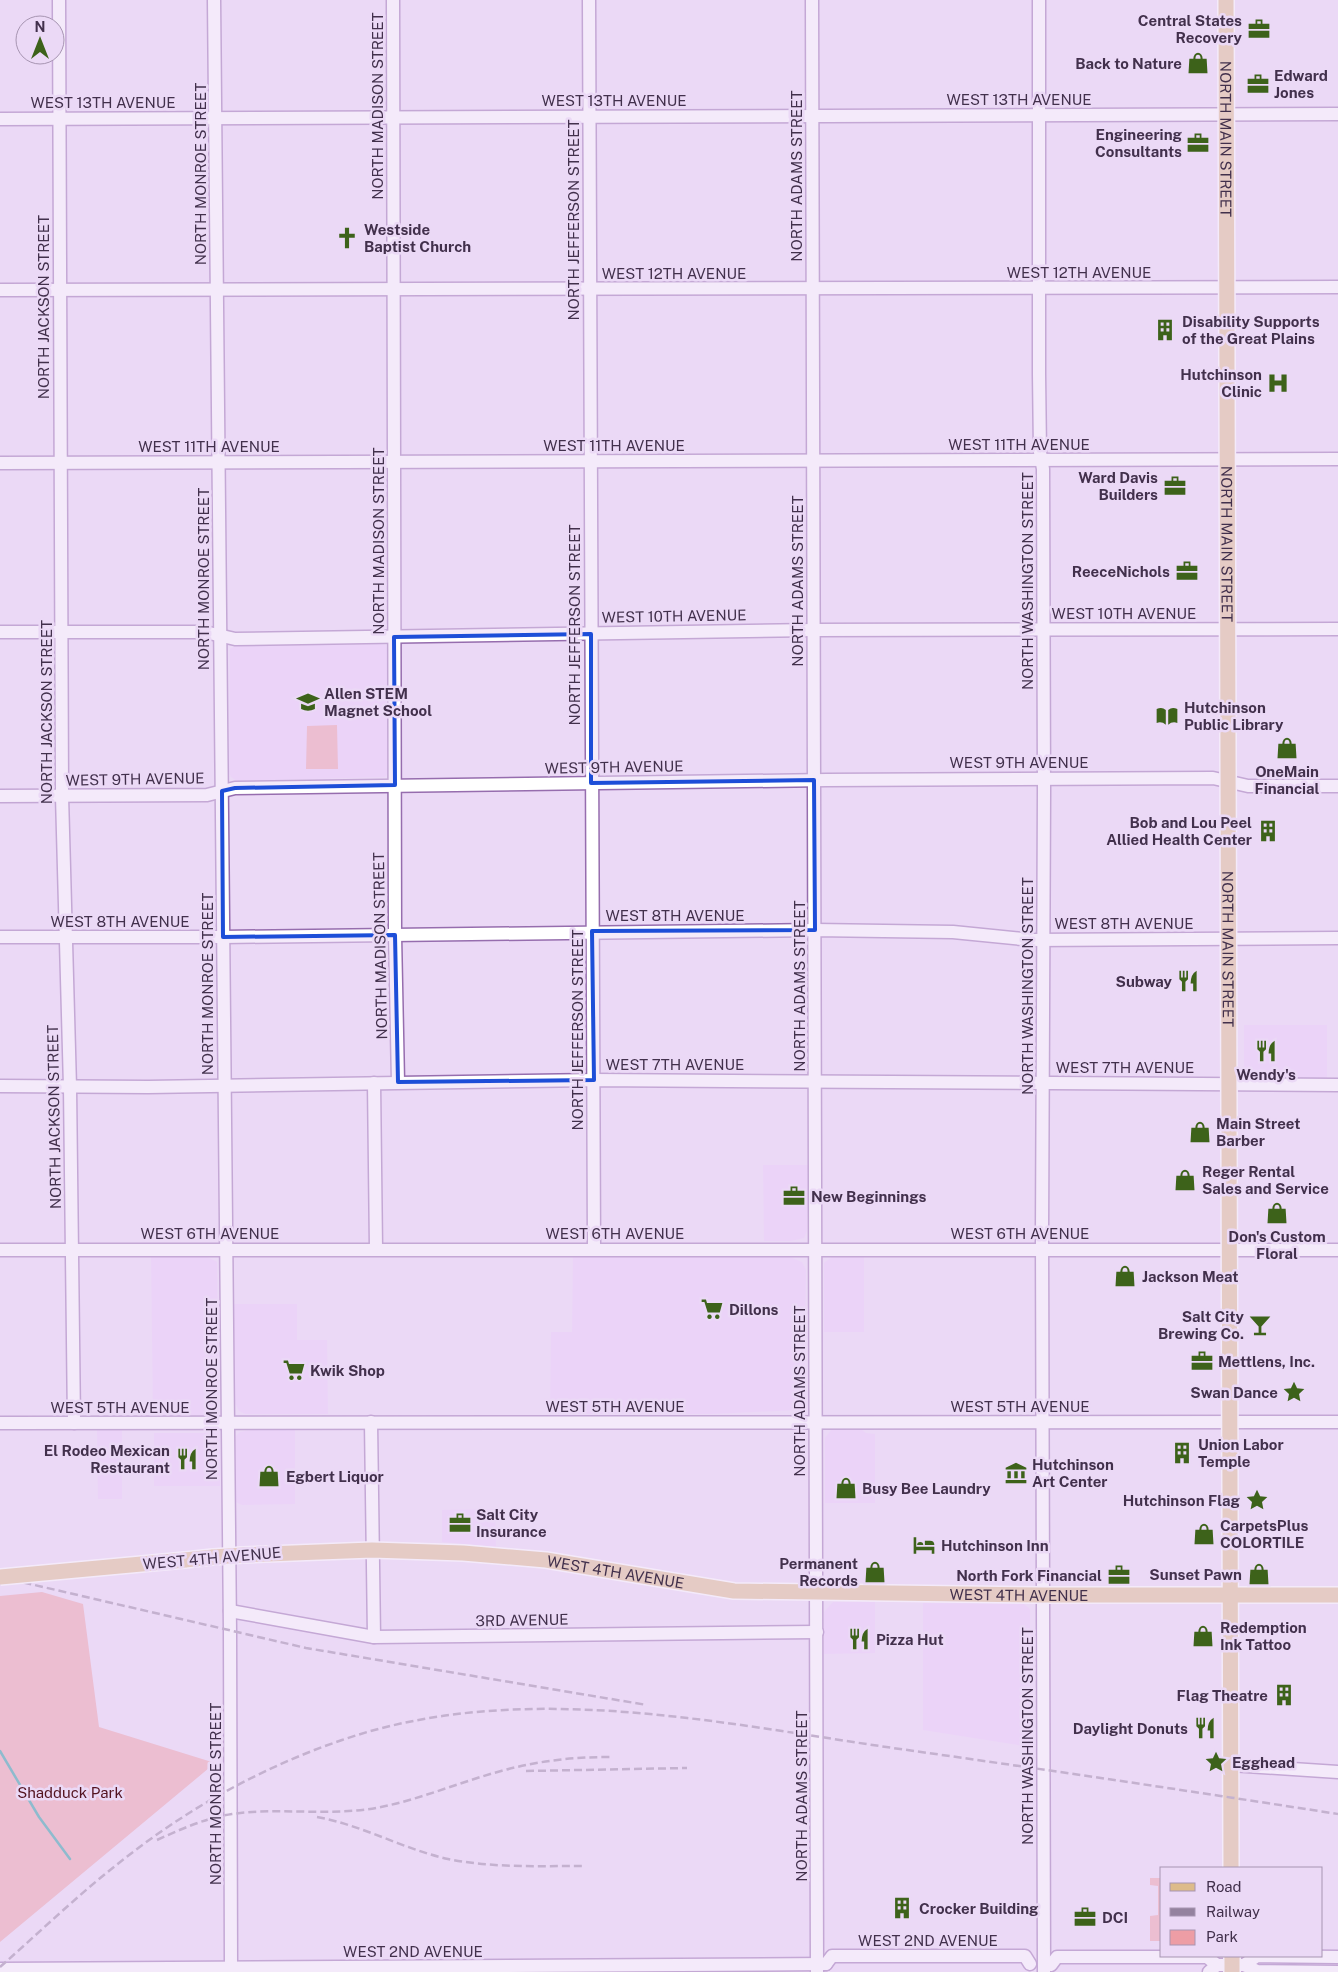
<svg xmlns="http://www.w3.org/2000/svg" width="1338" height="1972" font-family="'Public Sans',sans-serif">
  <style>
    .built { fill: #eacdfb }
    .park { fill: #ed9da5 }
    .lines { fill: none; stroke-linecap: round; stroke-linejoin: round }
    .stream { stroke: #1e979d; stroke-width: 2.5 }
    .minor-casing { stroke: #966dae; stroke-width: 15 }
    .major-casing { stroke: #fff; stroke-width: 18 }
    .minor { stroke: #fff; stroke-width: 12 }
    .major { stroke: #ddbb8a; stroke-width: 15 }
    .rail { stroke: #94829f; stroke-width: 2.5; stroke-dasharray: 8 4; stroke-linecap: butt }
    .major-bridge-casing { stroke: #fff; stroke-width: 18; stroke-linecap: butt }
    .major-bridge { stroke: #ddbb8a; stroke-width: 15 }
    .marked { fill: none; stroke: #1d4ed8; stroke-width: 4; stroke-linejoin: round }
    .labels { text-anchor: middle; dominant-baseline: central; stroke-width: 5; stroke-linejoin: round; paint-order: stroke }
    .poi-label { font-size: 15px; font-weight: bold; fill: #42304c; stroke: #ebd9f6; text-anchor: start }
    .street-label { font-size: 15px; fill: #42304c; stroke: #ebd9f6 }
    .park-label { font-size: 15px; fill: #531320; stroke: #ebd9f6 }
  </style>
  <rect width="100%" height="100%" fill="#ebd9f6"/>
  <g class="built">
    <polygon points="381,644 386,645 387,650 388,773 385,777 237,781 231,777 229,773 230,649 236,646"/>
    <polygon points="1244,1025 1327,1025 1327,1078 1248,1077 1244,1072"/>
    <polygon points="763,1165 808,1165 807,1231 804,1238 791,1241 764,1241"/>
    <polygon points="151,1255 203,1255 217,1262 219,1408 213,1415 153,1415"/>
    <polygon points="573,1257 790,1257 802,1262 806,1270 804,1408 797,1410 712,1414 550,1414 551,1332 572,1332"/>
    <polygon points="832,1257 864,1257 864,1332 824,1332 824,1263"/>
    <polygon points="234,1304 297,1304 297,1340 327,1340 328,1414 245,1414 239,1411 235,1403"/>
    <polygon points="97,1429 122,1429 122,1499 98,1499"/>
    <polygon points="832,1429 862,1430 866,1433 875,1434 875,1503 825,1503 825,1438"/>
    <polygon points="251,1430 295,1430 295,1504 242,1505 236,1502 236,1436 240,1432"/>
    <polygon points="154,1433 217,1433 220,1439 220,1486 154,1486"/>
    <polygon points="495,1509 496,1547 442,1542 442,1510"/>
    <polygon points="833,1602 875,1602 875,1653 824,1654 824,1612"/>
    <polygon points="923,1603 1024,1604 1030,1609 1030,1747 923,1730"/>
  </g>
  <g class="park">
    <polygon points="337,725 338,769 306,769 307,726"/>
    <polygon points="42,1592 83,1604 99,1727 215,1763 0,1942 0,1596"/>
    <polygon points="1150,1878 1162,1878 1162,1941 1150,1941 1150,1916 1158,1915 1158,1886 1150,1885"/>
  </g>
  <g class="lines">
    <polyline class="stream" points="0,1751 39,1817 70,1859"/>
    <g class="minor-casing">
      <g id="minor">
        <polyline points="59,0 62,796 70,1087 74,1423"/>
        <polyline points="214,0 230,1632 231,1968"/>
        <polyline points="393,0 395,935 398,1082"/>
        <polyline points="589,0 594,1249"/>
        <polyline points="812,0 817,1972"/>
        <polyline points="1039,0 1039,374 1040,452 1043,469 1044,791 1042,1234 1044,1972"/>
        <polyline points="0,119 1338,114"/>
        <polyline points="0,290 1338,287"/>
        <polyline points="0,463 1338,459"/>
        <polyline points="0,632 205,632 235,639 813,630 1338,629"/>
        <polyline points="0,796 207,795 235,788 827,780 1213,778 1248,786 1338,786"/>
        <polyline points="0,937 223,937 815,930 953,932 1032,940 1338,938"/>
        <polyline points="374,1083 376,1249"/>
        <polyline points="0,1086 148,1087 594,1080 1338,1085"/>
        <polyline points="0,1250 1338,1250"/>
        <polyline points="371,1422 374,1637"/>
        <polyline points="0,1423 1338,1422"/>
        <polyline points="230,1611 374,1637 817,1632"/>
        <polyline points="1231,1765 1338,1772"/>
        <polyline points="826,1964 832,1956 1025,1956 1030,1964"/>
        <polyline points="1051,1965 1057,1957 1207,1957 1217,1965"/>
        <polyline points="1244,1965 1257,1956 1338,1957"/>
        <polyline points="0,1969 826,1964"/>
        <polyline points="1209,1972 1217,1965 1244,1965 1257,1971 1338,1972"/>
      </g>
    </g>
    <g class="major-casing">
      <g id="major">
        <path id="s1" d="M1226,0L1231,1868"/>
        <path id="s2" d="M243,1555L372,1550L463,1553L546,1560L734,1591L1043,1595H1338"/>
        <polyline points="185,1560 213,1557"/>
        <polyline points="1232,1956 1232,1972"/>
      </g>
    </g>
    <use href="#minor" class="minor"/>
    <use href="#major" class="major"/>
    <g class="rail">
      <polyline points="0,1577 306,1648 647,1705"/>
      <polyline points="526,1771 687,1768"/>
      <path d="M317,1817C362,1825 403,1849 448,1859C492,1868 538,1866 583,1866"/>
      <path d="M157,1840C181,1829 206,1818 232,1814C281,1807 332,1817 381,1807C421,1799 460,1782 501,1771C537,1761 572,1757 610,1757"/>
      <path d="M0,1967C41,1931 81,1892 124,1859C190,1807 263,1767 342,1740C519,1679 714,1722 893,1748C1042,1769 1190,1791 1338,1814"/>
    </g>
    <g class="major-bridge-casing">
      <g id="major-bridge">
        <polyline points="213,1557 243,1555"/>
        <polyline points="0,1577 185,1560"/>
      </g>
    </g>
    <use href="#major-bridge" class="major-bridge"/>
  </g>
  <path d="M0 0H1338V1972H0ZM591,634V783L814,780L815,930L592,931L594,1080L398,1082L395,935L223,937L222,791L235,788L395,785L394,637Z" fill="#ebd9f6" fill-opacity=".55" fill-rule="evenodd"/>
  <path class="marked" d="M591,634V783L814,780L815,930L592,931L594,1080L398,1082L395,935L223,937L222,791L235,788L395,785L394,637Z"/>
  <defs>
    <g id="office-bare" transform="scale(1.725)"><path d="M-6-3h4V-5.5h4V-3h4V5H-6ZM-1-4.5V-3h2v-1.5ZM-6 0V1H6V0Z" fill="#3d621a" stroke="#ebd9f6" stroke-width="2.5" paint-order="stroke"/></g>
    <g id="shop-bare" transform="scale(1.725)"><path d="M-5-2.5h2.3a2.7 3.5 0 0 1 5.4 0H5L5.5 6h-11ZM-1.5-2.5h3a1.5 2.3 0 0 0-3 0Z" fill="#3d621a" stroke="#ebd9f6" stroke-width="2.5" paint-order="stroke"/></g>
    <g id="church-bare" transform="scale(1.725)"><path d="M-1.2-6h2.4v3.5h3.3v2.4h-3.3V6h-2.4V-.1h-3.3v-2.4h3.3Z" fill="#3d621a" stroke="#ebd9f6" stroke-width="2.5" paint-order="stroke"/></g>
    <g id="building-bare" transform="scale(1.725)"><path d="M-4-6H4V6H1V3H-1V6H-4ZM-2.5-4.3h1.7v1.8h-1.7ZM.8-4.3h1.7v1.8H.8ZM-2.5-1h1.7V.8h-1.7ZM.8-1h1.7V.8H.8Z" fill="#3d621a" stroke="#ebd9f6" stroke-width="2.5" paint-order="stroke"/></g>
    <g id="hospital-bare" transform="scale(1.725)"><path d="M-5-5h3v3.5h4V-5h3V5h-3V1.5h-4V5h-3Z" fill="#3d621a" stroke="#ebd9f6" stroke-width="2.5" paint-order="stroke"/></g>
    <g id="school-bare" transform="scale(1.725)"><path d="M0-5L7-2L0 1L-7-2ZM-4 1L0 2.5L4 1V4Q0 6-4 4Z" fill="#3d621a" stroke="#ebd9f6" stroke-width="2.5" paint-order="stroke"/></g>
    <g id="library-bare" transform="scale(1.725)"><path d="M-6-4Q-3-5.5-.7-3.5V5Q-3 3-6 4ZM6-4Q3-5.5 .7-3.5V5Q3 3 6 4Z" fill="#3d621a" stroke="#ebd9f6" stroke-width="2.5" paint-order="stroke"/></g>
    <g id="restaurant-bare" transform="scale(1.725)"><path d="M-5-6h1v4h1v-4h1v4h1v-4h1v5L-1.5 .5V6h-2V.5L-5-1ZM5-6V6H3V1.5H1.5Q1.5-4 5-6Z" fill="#3d621a" stroke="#ebd9f6" stroke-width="2.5" paint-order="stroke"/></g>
    <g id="supermarket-bare" transform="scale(1.725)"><path d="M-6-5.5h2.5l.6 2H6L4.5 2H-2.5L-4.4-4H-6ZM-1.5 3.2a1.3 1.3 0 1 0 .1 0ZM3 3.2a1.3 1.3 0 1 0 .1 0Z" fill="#3d621a" stroke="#ebd9f6" stroke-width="2.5" paint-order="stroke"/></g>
    <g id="bar-bare" transform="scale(1.725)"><path d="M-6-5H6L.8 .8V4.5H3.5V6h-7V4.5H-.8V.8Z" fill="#3d621a" stroke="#ebd9f6" stroke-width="2.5" paint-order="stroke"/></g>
    <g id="sight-bare" transform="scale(1.725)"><path d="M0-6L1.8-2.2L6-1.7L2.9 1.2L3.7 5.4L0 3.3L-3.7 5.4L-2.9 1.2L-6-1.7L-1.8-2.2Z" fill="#3d621a" stroke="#ebd9f6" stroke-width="2.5" paint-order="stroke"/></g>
    <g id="museum-bare" transform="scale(1.725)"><path d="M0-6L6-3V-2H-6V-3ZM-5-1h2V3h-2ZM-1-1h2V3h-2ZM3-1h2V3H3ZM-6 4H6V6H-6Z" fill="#3d621a" stroke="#ebd9f6" stroke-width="2.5" paint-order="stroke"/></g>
    <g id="hotel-bare" transform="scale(1.725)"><path d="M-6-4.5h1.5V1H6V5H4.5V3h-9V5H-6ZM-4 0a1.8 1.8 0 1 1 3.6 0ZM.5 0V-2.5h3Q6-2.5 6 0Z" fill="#3d621a" stroke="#ebd9f6" stroke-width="2.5" paint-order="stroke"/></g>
  </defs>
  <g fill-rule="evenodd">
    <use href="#office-bare" x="1259" y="29"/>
    <use href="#shop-bare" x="1198" y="63"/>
    <use href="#office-bare" x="1258" y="84"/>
    <use href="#office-bare" x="1198" y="143"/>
    <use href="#church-bare" x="347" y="238"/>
    <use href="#building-bare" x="1165" y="330"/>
    <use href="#hospital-bare" x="1278" y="383"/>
    <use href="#office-bare" x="1175" y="486"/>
    <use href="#office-bare" x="1187" y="571"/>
    <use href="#school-bare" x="308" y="702"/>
    <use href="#library-bare" x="1167" y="716"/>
    <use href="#shop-bare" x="1287" y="748"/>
    <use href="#building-bare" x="1268" y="831"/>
    <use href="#restaurant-bare" x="1188" y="981"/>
    <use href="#restaurant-bare" x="1266" y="1051"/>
    <use href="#shop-bare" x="1200" y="1132"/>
    <use href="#shop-bare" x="1185" y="1180"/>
    <use href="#office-bare" x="794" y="1196"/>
    <use href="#shop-bare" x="1277" y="1213"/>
    <use href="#shop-bare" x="1125" y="1276"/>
    <use href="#supermarket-bare" x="712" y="1309"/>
    <use href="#bar-bare" x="1260" y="1325"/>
    <use href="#office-bare" x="1202" y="1361"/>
    <use href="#supermarket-bare" x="294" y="1370"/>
    <use href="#sight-bare" x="1294" y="1392"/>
    <use href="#building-bare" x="1182" y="1453"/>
    <use href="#restaurant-bare" x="187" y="1459"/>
    <use href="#museum-bare" x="1016" y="1473"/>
    <use href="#shop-bare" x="269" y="1476"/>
    <use href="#shop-bare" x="846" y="1488"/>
    <use href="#sight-bare" x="1257" y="1500"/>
    <use href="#office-bare" x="460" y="1523"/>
    <use href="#shop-bare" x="1204" y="1534"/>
    <use href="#hotel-bare" x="924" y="1545"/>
    <use href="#shop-bare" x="875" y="1572"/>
    <use href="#shop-bare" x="1259" y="1574"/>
    <use href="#office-bare" x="1119" y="1575"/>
    <use href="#shop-bare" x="1203" y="1636"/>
    <use href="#restaurant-bare" x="859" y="1639"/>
    <use href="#building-bare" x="1284" y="1695"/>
    <use href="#restaurant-bare" x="1205" y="1728"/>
    <use href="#sight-bare" x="1216" y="1762"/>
    <use href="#building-bare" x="902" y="1908"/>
    <use href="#office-bare" x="1085" y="1917"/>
  </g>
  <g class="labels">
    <g class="poi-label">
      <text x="1242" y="20" text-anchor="end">Central States<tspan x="1242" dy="17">Recovery</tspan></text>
      <text x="1182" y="63" text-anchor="end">Back to Nature</text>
      <text x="1274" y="75">Edward<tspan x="1274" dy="17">Jones</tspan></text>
      <text x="1182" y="134" text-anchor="end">Engineering<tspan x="1182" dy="17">Consultants</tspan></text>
      <text x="364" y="229">Westside<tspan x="364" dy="17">Baptist Church</tspan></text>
      <text x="1182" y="321">Disability Supports<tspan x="1182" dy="17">of the Great Plains</tspan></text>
      <text x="1262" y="374" text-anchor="end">Hutchinson<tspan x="1262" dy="17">Clinic</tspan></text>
      <text x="1158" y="477" text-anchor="end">Ward Davis<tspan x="1158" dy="17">Builders</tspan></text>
      <text x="1170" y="571" text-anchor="end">ReeceNichols</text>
      <text x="324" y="693">Allen STEM<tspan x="324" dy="17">Magnet School</tspan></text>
      <text x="1184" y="707">Hutchinson<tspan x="1184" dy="17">Public Library</tspan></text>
      <text x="1287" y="771" text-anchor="middle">OneMain<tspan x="1287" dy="17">Financial</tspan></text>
      <text x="1252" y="822" text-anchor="end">Bob and Lou Peel<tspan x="1252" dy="17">Allied Health Center</tspan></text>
      <text x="1172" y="981" text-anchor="end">Subway</text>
      <text x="1266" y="1074" text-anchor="middle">Wendy's</text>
      <text x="1216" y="1123">Main Street<tspan x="1216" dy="17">Barber</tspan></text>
      <text x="1202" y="1171">Reger Rental<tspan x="1202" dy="17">Sales and Service</tspan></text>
      <text x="811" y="1196">New Beginnings</text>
      <text x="1277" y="1236" text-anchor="middle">Don's Custom<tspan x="1277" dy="17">Floral</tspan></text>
      <text x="1142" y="1276">Jackson Meat</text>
      <text x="729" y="1309">Dillons</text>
      <text x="1244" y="1316" text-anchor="end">Salt City<tspan x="1244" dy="17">Brewing Co.</tspan></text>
      <text x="1218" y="1361">Mettlens, Inc.</text>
      <text x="310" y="1370">Kwik Shop</text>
      <text x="1278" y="1392" text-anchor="end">Swan Dance</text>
      <text x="1198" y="1444">Union Labor<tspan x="1198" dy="17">Temple</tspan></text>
      <text x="170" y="1450" text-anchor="end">El Rodeo Mexican<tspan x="170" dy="17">Restaurant</tspan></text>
      <text x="1032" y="1464">Hutchinson<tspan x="1032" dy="17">Art Center</tspan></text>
      <text x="286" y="1476">Egbert Liquor</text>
      <text x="862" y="1488">Busy Bee Laundry</text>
      <text x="1240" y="1500" text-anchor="end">Hutchinson Flag</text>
      <text x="476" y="1514">Salt City<tspan x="476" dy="17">Insurance</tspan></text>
      <text x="1220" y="1525">CarpetsPlus<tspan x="1220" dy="17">COLORTILE</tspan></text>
      <text x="941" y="1545">Hutchinson Inn</text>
      <text x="858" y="1563" text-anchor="end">Permanent<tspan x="858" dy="17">Records</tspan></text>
      <text x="1242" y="1574" text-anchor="end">Sunset Pawn</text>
      <text x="1102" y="1575" text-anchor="end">North Fork Financial</text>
      <text x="1220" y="1627">Redemption<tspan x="1220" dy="17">Ink Tattoo</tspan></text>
      <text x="876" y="1639">Pizza Hut</text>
      <text x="1268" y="1695" text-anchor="end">Flag Theatre</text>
      <text x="1188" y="1728" text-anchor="end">Daylight Donuts</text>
      <text x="1232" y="1762">Egghead</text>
      <text x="919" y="1908">Crocker Building</text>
      <text x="1102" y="1917">DCI</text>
    </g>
    <g class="street-label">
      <text x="1019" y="99">WEST 13TH AVENUE</text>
      <text x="614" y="100">WEST 13TH AVENUE</text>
      <text x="103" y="102">WEST 13TH AVENUE</text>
      <text transform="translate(377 106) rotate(-90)">NORTH MADISON STREET</text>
      <text stroke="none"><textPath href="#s1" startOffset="139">NORTH MAIN STREET</textPath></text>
      <text transform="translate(200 174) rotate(-90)">NORTH MONROE STREET</text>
      <text transform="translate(796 176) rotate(-90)">NORTH ADAMS STREET</text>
      <text transform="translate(573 220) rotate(-90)">NORTH JEFFERSON STREET</text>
      <text x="1079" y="272">WEST 12TH AVENUE</text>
      <text x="674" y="273">WEST 12TH AVENUE</text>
      <text transform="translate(43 307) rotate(-90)">NORTH JACKSON STREET</text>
      <text x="1019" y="444">WEST 11TH AVENUE</text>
      <text x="614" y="445">WEST 11TH AVENUE</text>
      <text x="209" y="446">WEST 11TH AVENUE</text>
      <text transform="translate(378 541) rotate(-90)">NORTH MADISON STREET</text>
      <text stroke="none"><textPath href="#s1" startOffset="544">NORTH MAIN STREET</textPath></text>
      <text transform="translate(203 579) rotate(-90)">NORTH MONROE STREET</text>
      <text transform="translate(797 581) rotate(-90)">NORTH ADAMS STREET</text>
      <text transform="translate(1027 581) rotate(-90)">NORTH WASHINGTON STREET</text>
      <text x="1124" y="613">WEST 10TH AVENUE</text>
      <text transform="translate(674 616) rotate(-1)">WEST 10TH AVENUE</text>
      <text transform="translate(574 625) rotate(-90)">NORTH JEFFERSON STREET</text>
      <text transform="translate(46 712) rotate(-90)">NORTH JACKSON STREET</text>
      <text x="1019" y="762">WEST 9TH AVENUE</text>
      <text transform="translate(614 767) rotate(-1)">WEST 9TH AVENUE</text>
      <text transform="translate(135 779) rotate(-1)">WEST 9TH AVENUE</text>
      <text x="675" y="915">WEST 8TH AVENUE</text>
      <text x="120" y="921">WEST 8TH AVENUE</text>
      <text x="1124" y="923">WEST 8TH AVENUE</text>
      <text transform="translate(380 946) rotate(-91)">NORTH MADISON STREET</text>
      <text stroke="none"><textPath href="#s1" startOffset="949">NORTH MAIN STREET</textPath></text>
      <text transform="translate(207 984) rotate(-90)">NORTH MONROE STREET</text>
      <text transform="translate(799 986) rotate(-90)">NORTH ADAMS STREET</text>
      <text transform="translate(1027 986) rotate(-90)">NORTH WASHINGTON STREET</text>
      <text transform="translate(577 1030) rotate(-90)">NORTH JEFFERSON STREET</text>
      <text x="675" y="1064">WEST 7TH AVENUE</text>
      <text x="1125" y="1067">WEST 7TH AVENUE</text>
      <text transform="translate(54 1117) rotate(-91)">NORTH JACKSON STREET</text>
      <text x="210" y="1233">WEST 6TH AVENUE</text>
      <text x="615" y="1233">WEST 6TH AVENUE</text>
      <text x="1020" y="1233">WEST 6TH AVENUE</text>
      <text transform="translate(211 1389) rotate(-90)">NORTH MONROE STREET</text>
      <text transform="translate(799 1391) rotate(-90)">NORTH ADAMS STREET</text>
      <text x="615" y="1406">WEST 5TH AVENUE</text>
      <text x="1020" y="1406">WEST 5TH AVENUE</text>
      <text x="120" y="1407">WEST 5TH AVENUE</text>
      <text transform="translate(212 1558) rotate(-5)">WEST 4TH AVENUE</text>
      <text stroke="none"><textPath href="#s2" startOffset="374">WEST 4TH AVENUE</textPath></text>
      <text stroke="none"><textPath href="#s2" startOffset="779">WEST 4TH AVENUE</textPath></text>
      <text transform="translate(522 1620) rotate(-1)">3RD AVENUE</text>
      <text transform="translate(1027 1736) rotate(-90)">NORTH WASHINGTON STREET</text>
      <text transform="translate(215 1794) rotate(-90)">NORTH MONROE STREET</text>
      <text transform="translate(801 1796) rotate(-90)">NORTH ADAMS STREET</text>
      <text x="928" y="1940">WEST 2ND AVENUE</text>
      <text x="413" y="1951">WEST 2ND AVENUE</text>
    </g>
    <g class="park-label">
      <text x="70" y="1792">Shadduck Park</text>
    </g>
  </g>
  <rect x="1160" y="1867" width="162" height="90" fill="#ebd9f6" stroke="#a795b2"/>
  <rect x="1170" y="1883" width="25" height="8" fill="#ddbb8a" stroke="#a795b2"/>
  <text x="1206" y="1892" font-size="15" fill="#42304c">Road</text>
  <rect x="1170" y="1908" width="25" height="8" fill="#94829f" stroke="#a795b2"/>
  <text x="1206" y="1917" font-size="15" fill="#42304c">Railway</text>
  <rect x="1170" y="1930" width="25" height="15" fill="#ed9da5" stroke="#a795b2"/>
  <text x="1206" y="1942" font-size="15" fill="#42304c">Park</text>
  <g transform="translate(40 40)"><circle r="24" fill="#ebd9f6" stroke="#a795b2"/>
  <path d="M0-4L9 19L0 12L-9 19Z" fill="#3d621a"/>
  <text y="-8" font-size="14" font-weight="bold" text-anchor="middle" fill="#42304c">N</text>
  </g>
</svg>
